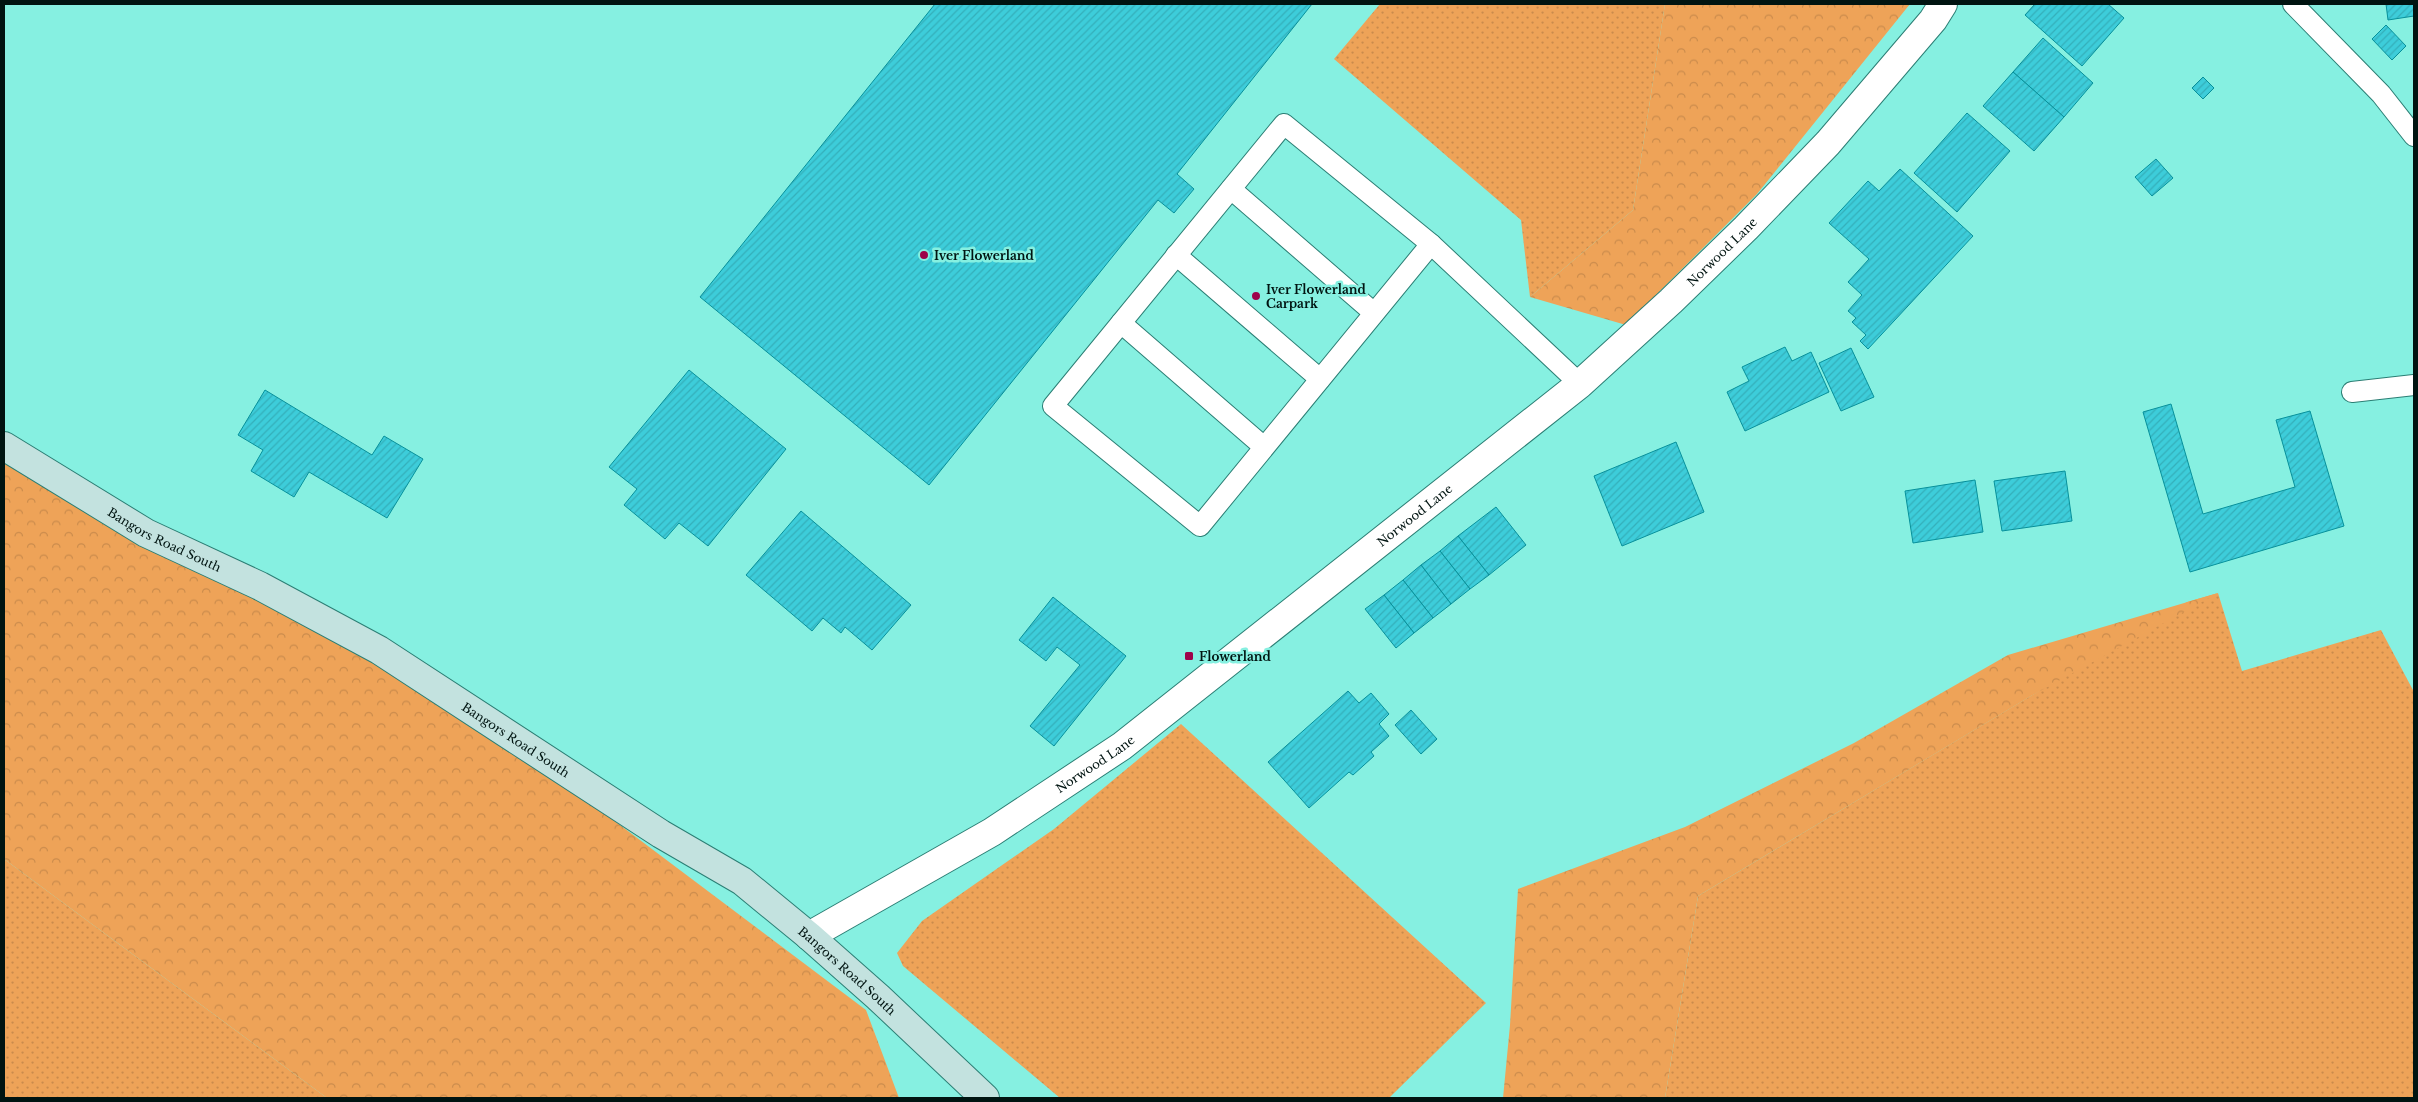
<svg xmlns="http://www.w3.org/2000/svg" width="2418" height="1102" font-family="'Libre Baskerville',serif">
  <style>
    .grass { fill: url(#grass-dots) }
    .forest { fill: url(#forest-crowns) }
    .building { fill: url(#building-hatch); stroke: #07919b }
    .lines { fill: none; stroke-linecap: round; stroke-linejoin: round }
    .lane-casing { stroke: #2b7e74; stroke-width: 22 }
    .street-casing { stroke: #2b7e74; stroke-width: 30 }
    .secondary-casing { stroke: #2b7e74; stroke-width: 30 }
    .lane { stroke: #fff; stroke-width: 20 }
    .street { stroke: #fff; stroke-width: 28 }
    .secondary { stroke: #c3e2df; stroke-width: 28 }
    .poi-dot { fill: #9e034a; stroke: #86f0e1; stroke-width: 2 }
    .labels { text-anchor: middle; dominant-baseline: central; stroke-width: 5; stroke-linejoin: round; paint-order: stroke }
    .street-label { font-size: 12px; fill: #001411; stroke: #86f0e1 }
    .poi-label { font-size: 12px; font-weight: bold; fill: #001411; stroke: #86f0e1; text-anchor: start }
  </style>
  <defs>
    <pattern id="grass-dots" width="8" height="8" patternUnits="userSpaceOnUse" patternTransform="scale(1.25)"><rect width="8" height="8" fill="#eea358"/><path d="M2 2h.1M6 6h.1" fill="none" stroke="#ca8b4c" stroke-width="1.8" stroke-linecap="round"/></pattern>
    <pattern id="forest-crowns" width="20" height="18" patternUnits="userSpaceOnUse" patternTransform="scale(1.25)"><rect width="20" height="18" fill="#eea358"/><path d="M2 6a3 3 0 1 1 6 0M12 15a3 3 0 1 1 6 0" fill="none" stroke="#ca8b4c"/></pattern>
    <pattern id="building-hatch" width="6" height="6" patternUnits="userSpaceOnUse" patternTransform="scale(1.25)"><rect width="6" height="6" fill="#3dcdda"/><path d="M-1 1l2-2M0 6l6-6M5 7l2-2" fill="none" stroke="#34afba"/></pattern>
  </defs>
  <rect width="100%" height="100%" fill="#86f0e1"/>
  <g class="grass">
    <polygon points="1380,4 1665,4 1633,210 1530,297 1521,220 1334,59"/>
    <polygon points="2218,593 2242,671 2381,630 2414,692 2414,1098 1665,1098 1698,896 2187,602"/>
    <polygon points="1181,724 1486,1003 1389,1098 1060,1098 903,966 897,953 922,921 1054,829"/>
    <polygon points="4,859 327,1098 4,1098"/>
  </g>
  <g class="forest">
    <polygon points="1665,4 1910,4 1757,194 1626,325 1530,297 1633,210"/>
    <polygon points="4,461 455,701 866,1010 899,1098 327,1098 4,859"/>
    <polygon points="2218,593 2031,696 1698,896 1665,1098 1503,1098 1510,1025 1518,889 1685,827 1854,743 2008,655"/>
  </g>
  <g class="building">
    <polygon points="935,4 1312,4 1177,174 1194,189 1174,213 1158,200 929,485 700,297"/>
    <polygon points="2035,4 2108,4 2124,18 2082,66 2025,15"/>
    <polygon points="2386,4 2414,4 2414,16 2388,20"/>
    <polygon points="2386,25 2406,46 2392,60 2372,39"/>
    <polygon points="2043,38 2093,83 2064,117 2013,72"/>
    <polygon points="2013,72 2064,117 2034,151 1983,106"/>
    <polygon points="2203,77 2214,88 2203,99 2192,88"/>
    <polygon points="1967,113 2010,151 1957,212 1914,173"/>
    <polygon points="2156,159 2173,178 2152,196 2135,177"/>
    <polygon points="1900,169 1973,236 1868,349 1860,341 1866,335 1852,322 1856,318 1848,311 1862,295 1848,282 1869,259 1829,223 1868,181 1879,191"/>
    <polygon points="1785,347 1792,361 1811,352 1829,392 1745,431 1727,392 1749,381 1742,367"/>
    <polygon points="1851,348 1874,397 1841,411 1819,363"/>
    <polygon points="689,370 786,449 708,546 679,523 665,539 624,505 637,489 609,467"/>
    <polygon points="265,390 372,455 384,436 423,459 387,518 309,472 294,497 251,471 263,450 238,435"/>
    <polygon points="2171,404 2203,514 2295,487 2276,420 2310,411 2344,526 2190,572 2143,412"/>
    <polygon points="1676,442 1704,512 1622,546 1594,476"/>
    <polygon points="2065,471 2072,521 2002,531 1994,481"/>
    <polygon points="1975,480 1983,532 1913,543 1905,491"/>
    <polygon points="1496,507 1526,545 1489,575 1458,536"/>
    <polygon points="801,511 911,605 872,650 845,627 841,633 823,618 812,631 746,575"/>
    <polygon points="1458,536 1489,575 1470,589 1440,551"/>
    <polygon points="1440,551 1470,589 1451,604 1421,565"/>
    <polygon points="1421,565 1451,604 1433,618 1403,580"/>
    <polygon points="1403,580 1433,618 1414,633 1384,595"/>
    <polygon points="1384,595 1414,633 1396,648 1365,609"/>
    <polygon points="1053,597 1126,656 1054,746 1030,726 1080,665 1057,647 1046,661 1019,640"/>
    <polygon points="1348,691 1359,703 1371,693 1389,714 1379,724 1389,736 1371,752 1374,756 1353,775 1349,772 1309,808 1268,762"/>
    <polygon points="1411,710 1437,739 1421,754 1395,725"/>
  </g>
  <g class="lines">
    <g class="lane-casing">
      <g id="lane">
        <polyline points="2293,4 2381,94 2414,136"/>
        <polygon points="1284,124 1431,244 1200,526 1053,406"/>
        <polyline points="1231,189 1374,313"/>
        <polyline points="1431,244 1580,384"/>
        <polyline points="1176,255 1320,379"/>
        <polyline points="1121,323 1264,447"/>
        <polyline points="2352,392 2414,385"/>
      </g>
    </g>
    <g class="street-casing">
      <g id="street">
        <path id="s1" d="M809,936L992,832L1122,746L1580,384L1671,301L1746,228L1828,143L1933,20L1943,4"/>
      </g>
    </g>
    <g class="secondary-casing">
      <g id="secondary">
        <path id="s2" d="M4,446L146,533L260,586L379,650L661,834L742,881L809,936L878,997L985,1098"/>
      </g>
    </g>
    <use href="#lane" class="lane"/>
    <use href="#street" class="street"/>
    <use href="#secondary" class="secondary"/>
  </g>
  <g class="poi-dot">
    <circle cx="924" cy="255" r="5"/>
    <circle cx="1256" cy="296" r="5"/>
    <rect x="1184" y="651" width="10" height="10" rx="2.5"/>
  </g>
  <g class="labels">
    <g class="street-label">
      <text stroke="none"><textPath href="#s1" startOffset="1144">Norwood Lane</textPath></text>
      <text stroke="none"><textPath href="#s1" startOffset="739">Norwood Lane</textPath></text>
      <text stroke="none"><textPath href="#s2" startOffset="186">Bangors Road South</textPath></text>
      <text stroke="none"><textPath href="#s2" startOffset="591">Bangors Road South</textPath></text>
      <text stroke="none"><textPath href="#s1" startOffset="334">Norwood Lane</textPath></text>
      <text stroke="none"><textPath href="#s2" startOffset="996">Bangors Road South</textPath></text>
    </g>
    <g class="poi-label">
      <text x="934" y="255">Iver Flowerland</text>
      <text x="1266" y="289">Iver Flowerland<tspan x="1266" dy="14">Carpark</tspan></text>
      <text x="1199" y="656">Flowerland</text>
    </g>
  </g>
  <rect width="2418" height="1102" fill="none" stroke="#001411" stroke-width="10"/>
</svg>
